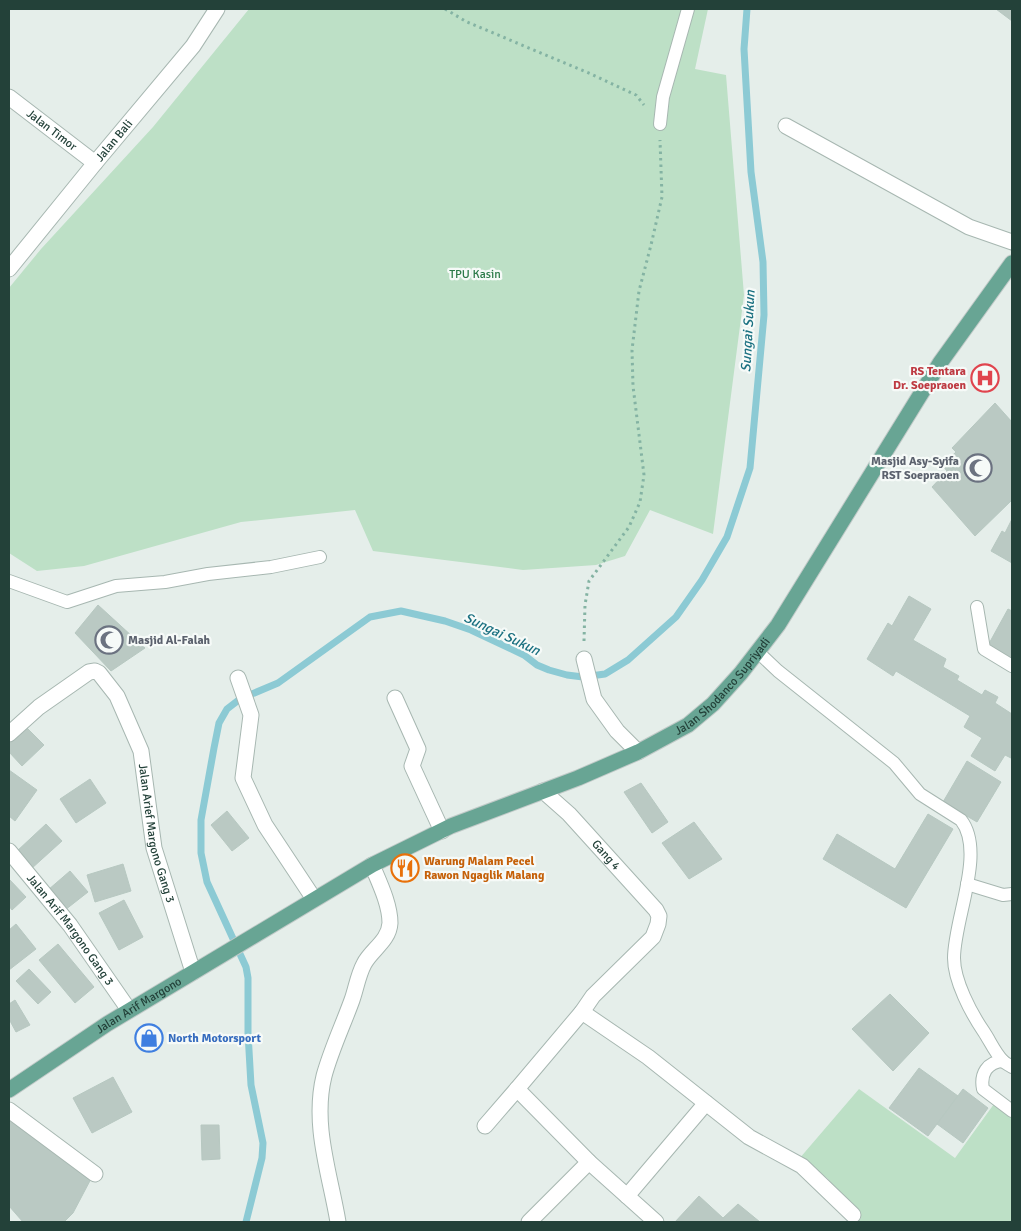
<svg xmlns="http://www.w3.org/2000/svg" width="1021" height="1231" font-family="Signika,sans-serif">
  <style>
    .green { fill: #bde0c6 }
    .lines { fill: none; stroke-linecap: round; stroke-linejoin: round }
    .stream { stroke: #8ccad4; stroke-width: 7 }
    .building { fill: #bac9c3; stroke: #b7c8c1 }
    .lane-casing { stroke: #a7b7b1; stroke-width: 14 }
    .street-casing { stroke: #a7b7b1; stroke-width: 17 }
    .primary-casing { stroke: #c1cac8; stroke-width: 17 }
    .path { stroke: #84b3a3; stroke-width: 3; stroke-dasharray: 2.5 4; stroke-linecap: butt }
    .lane { stroke: #fff; stroke-width: 12 }
    .street { stroke: #fff; stroke-width: 15 }
    .primary { stroke: #68a594; stroke-width: 15 }
    .labels { text-anchor: middle; dominant-baseline: central; stroke-width: 4.5; stroke-linejoin: round; paint-order: stroke }
    .street-label { font-size: 12px; fill: #234139; stroke: #f6faf8 }
    .park-label { font-size: 12px; fill: #2b7a48; stroke: #f6faf8 }
    .health-label { font-size: 12px; font-weight: bold; fill: #be3a42; stroke: #f6faf8; text-anchor: end }
    .worship-label { font-size: 12px; font-weight: bold; fill: #5b616d; stroke: #f6faf8; text-anchor: end }
    .food-label { font-size: 12px; font-weight: bold; fill: #c56008; stroke: #f6faf8; text-anchor: start }
    .shop-label { font-size: 12px; font-weight: bold; fill: #366cbe; stroke: #f6faf8; text-anchor: start }
    .water-label { font-size: 14px; font-style: italic; fill: #1a7080; stroke: #f6faf8 }
  </style>
  <rect width="100%" height="100%" fill="#e5eeea"/>
  <g class="green">
    <polygon points="249,9 708,9 695,69 726,75 744,295 713,534 650,510 625,556 596,565 523,570 373,551 355,510 241,522 84,566 37,571 9,553 9,288 41,249 153,127"/>
    <polygon points="859,1089 955,1158 994,1104 1012,1118 1012,1222 858,1222 861,1218 827,1178 799,1159"/>
  </g>
  <g class="lines">
    <polyline class="stream" points="246,1222 262,1158 263,1143 251,1085 248,1033 248,978 246,967 207,882 201,853 201,820 214,748 219,723 227,709 240,699 278,683 370,617 401,611 445,621 471,630 524,655 537,665 549,670 567,675 583,677 605,674 628,660 676,617 702,580 727,537 750,468 764,315 763,262 751,172 744,49 747,9"/>
  </g>
  <g class="building">
    <polygon points="996,9 1012,9 1012,21"/>
    <polygon points="995,403 1012,422 1012,500 975,536 932,487 947,471 942,465 956,452 952,448"/>
    <polygon points="1012,519 1012,563 991,551 1002,531 1005,533"/>
    <polygon points="909,596 931,609 913,640 946,659 943,667 959,676 957,680 982,695 985,690 998,697 995,703 1012,714 1012,755 1011,758 1005,755 995,771 971,756 982,738 964,727 970,716 896,671 893,676 867,659 888,623 892,626"/>
    <polygon points="98,605 145,648 111,671 75,633"/>
    <polygon points="1008,609 1012,611 1012,664 986,649"/>
    <polygon points="23,724 44,745 22,766 9,752 9,737"/>
    <polygon points="967,761 1001,782 977,822 943,802"/>
    <polygon points="9,770 37,790 15,821 9,816"/>
    <polygon points="90,779 106,803 76,823 60,799"/>
    <polygon points="641,783 668,822 652,833 624,792"/>
    <polygon points="227,811 249,838 232,851 211,825"/>
    <polygon points="928,814 953,829 906,908 823,859 837,834 895,869"/>
    <polygon points="694,822 722,859 689,879 662,843"/>
    <polygon points="46,824 62,841 31,869 16,852"/>
    <polygon points="123,864 131,891 95,902 87,875"/>
    <polygon points="70,871 88,892 65,910 48,890"/>
    <polygon points="9,879 26,897 12,910 9,906"/>
    <polygon points="124,900 143,937 119,950 99,913"/>
    <polygon points="16,924 36,949 9,970 9,930"/>
    <polygon points="58,944 94,987 75,1003 39,960"/>
    <polygon points="29,969 51,992 38,1004 16,981"/>
    <polygon points="890,994 929,1033 893,1071 852,1029"/>
    <polygon points="15,1000 30,1025 16,1032 9,1019 9,1004"/>
    <polygon points="919,1068 958,1096 928,1136 889,1108"/>
    <polygon points="113,1077 132,1112 92,1133 73,1098"/>
    <polygon points="963,1089 988,1108 963,1143 937,1124"/>
    <polygon points="9,1114 93,1175 73,1213 64,1222 23,1222 9,1206"/>
    <polygon points="201,1125 219,1125 220,1159 202,1160"/>
    <polygon points="699,1196 723,1218 738,1204 760,1222 675,1222"/>
  </g>
  <g class="lines">
    <g class="lane-casing">
      <g id="lane">
        <polyline points="660,124 663,97 688,9"/>
        <polyline points="9,581 67,602 116,586 165,582 208,574 271,567 320,557"/>
        <polyline points="977,607 984,649 1012,666"/>
        <path d="M758,652L778,671L894,763L920,794L961,820C986,852 954,919 954,958C954,981 971,1013 984,1032C990,1041 995,1053 1003,1061C1005,1063 1009,1065 1012,1067"/>
        <polyline points="967,884 1003,895 1012,894"/>
        <path d="M1003,1061C987,1062 980,1074 983,1089L1012,1111"/>
      </g>
    </g>
    <g class="street-casing">
      <g id="street">
        <path id="s1" d="M9,97L95,163"/>
        <polyline points="786,126 969,227 1012,242"/>
        <path id="s2" d="M9,269L95,163L193,46L217,9"/>
        <polyline points="584,659 594,699 617,731 638,752"/>
        <polyline points="238,678 251,715 243,778 265,825 314,899"/>
        <polyline points="395,698 418,749 412,766 442,831"/>
        <path id="s3" d="M9,734L39,707L89,672L95,671L99,673L117,696L141,751L154,848L193,972"/>
        <path id="s4" d="M543,791L569,814L656,910L659,916L658,924L653,937L593,996L582,1012L517,1089L589,1162L656,1222"/>
        <path id="s5" d="M9,851L70,925L129,1010"/>
        <polyline points="582,1012 648,1057 749,1137 802,1166 853,1215"/>
        <polyline points="9,1110 95,1174"/>
        <polyline points="485,1126 517,1089"/>
        <polyline points="627,1196 706,1103"/>
        <path d="M338,1222C330,1174 312,1125 324,1076C331,1050 343,1025 352,1000C356,989 358,975 364,964C371,950 389,941 390,923C390,904 379,882 372,865"/>
        <polyline points="529,1222 589,1162"/>
      </g>
    </g>
    <g class="primary-casing">
      <g id="primary">
        <path id="s6" d="M9,1090L107,1024L372,865L451,826L578,778L638,752L688,725L713,704L741,673L778,625L940,363L1012,263"/>
      </g>
    </g>
    <g class="path">
      <polyline points="445,9 467,22 591,74 636,95 644,105"/>
      <polyline points="584,641 585,605 589,581 629,527 640,502 644,475 633,386 632,350 639,291 651,245 662,197 660,140"/>
    </g>
    <use href="#lane" class="lane"/>
    <use href="#street" class="street"/>
    <use href="#primary" class="primary"/>
  </g>
  <defs>
    <g id="hospital-ring" transform="scale(1.4375)"><circle r="9.5" fill="#f6faf8" stroke="#e0444e" stroke-width="1.5"/><path d="M-5-5h3v3.5h4V-5h3V5h-3V1.5h-4V5h-3Z" fill="#e0444e"/></g>
    <g id="mosque-ring" transform="scale(1.4375)"><circle r="9.5" fill="#f6faf8" stroke="#6b7280" stroke-width="1.5"/><path d="M3.5-4.9A6 6 0 1 0 3.5 4.9A5 5 0 1 1 3.5-4.9Z" fill="#6b7280"/></g>
    <g id="restaurant-ring" transform="scale(1.4375)"><circle r="9.5" fill="#f6faf8" stroke="#e8710a" stroke-width="1.5"/><path d="M-5-6h1v4h1v-4h1v4h1v-4h1v5L-1.5 .5V6h-2V.5L-5-1ZM5-6V6H3V1.5H1.5Q1.5-4 5-6Z" fill="#e8710a"/></g>
    <g id="shop-ring" transform="scale(1.4375)"><circle r="9.5" fill="#f6faf8" stroke="#3f7fe0" stroke-width="1.5"/><path d="M-5-2.5h2.3a2.7 3.5 0 0 1 5.4 0H5L5.5 6h-11ZM-1.5-2.5h3a1.5 2.3 0 0 0-3 0Z" fill="#3f7fe0"/></g>
  </defs>
  <g fill-rule="evenodd">
    <use href="#hospital-ring" x="985" y="378"/>
    <use href="#mosque-ring" x="978" y="468"/>
    <use href="#mosque-ring" x="109" y="640"/>
    <use href="#restaurant-ring" x="405" y="868"/>
    <use href="#shop-ring" x="149" y="1038"/>
  </g>
  <g class="labels">
    <g class="street-label">
      <text stroke="none"><textPath href="#s1" startOffset="54">Jalan Timor</textPath></text>
      <text stroke="none"><textPath href="#s2" startOffset="166">Jalan Bali</textPath></text>
      <text stroke="none"><textPath href="#s6" startOffset="825">Jalan Shodanco Supriyadi</textPath></text>
      <text stroke="none"><textPath href="#s3" startOffset="285">Jalan Arief Margono Gang 3</textPath></text>
      <text stroke="none"><textPath href="#s4" startOffset="90">Gang 4</textPath></text>
      <text stroke="none"><textPath href="#s5" startOffset="100">Jalan Arif Margono Gang 3</textPath></text>
      <text stroke="none"><textPath href="#s6" startOffset="155">Jalan Arif Margono</textPath></text>
    </g>
    <g class="park-label">
      <text x="475" y="274">TPU Kasin</text>
    </g>
    <g class="health-label">
      <text x="966" y="371">RS Tentara<tspan x="966" dy="14">Dr. Soepraoen</tspan></text>
    </g>
    <g class="worship-label">
      <text x="959" y="461">Masjid Asy-Syifa<tspan x="959" dy="14">RST Soepraoen</tspan></text>
      <text x="128" y="640" text-anchor="start">Masjid Al-Falah</text>
    </g>
    <g class="food-label">
      <text x="424" y="861">Warung Malam Pecel<tspan x="424" dy="14">Rawon Ngaglik Malang</tspan></text>
    </g>
    <g class="shop-label">
      <text x="168" y="1038">North Motorsport</text>
    </g>
    <g class="water-label">
      <text transform="translate(748 331) rotate(-87)">Sungai Sukun</text>
      <text transform="translate(502 634) rotate(25)">Sungai Sukun</text>
    </g>
  </g>
  <rect width="1021" height="1231" fill="none" stroke="#234139" stroke-width="20"/>
</svg>
